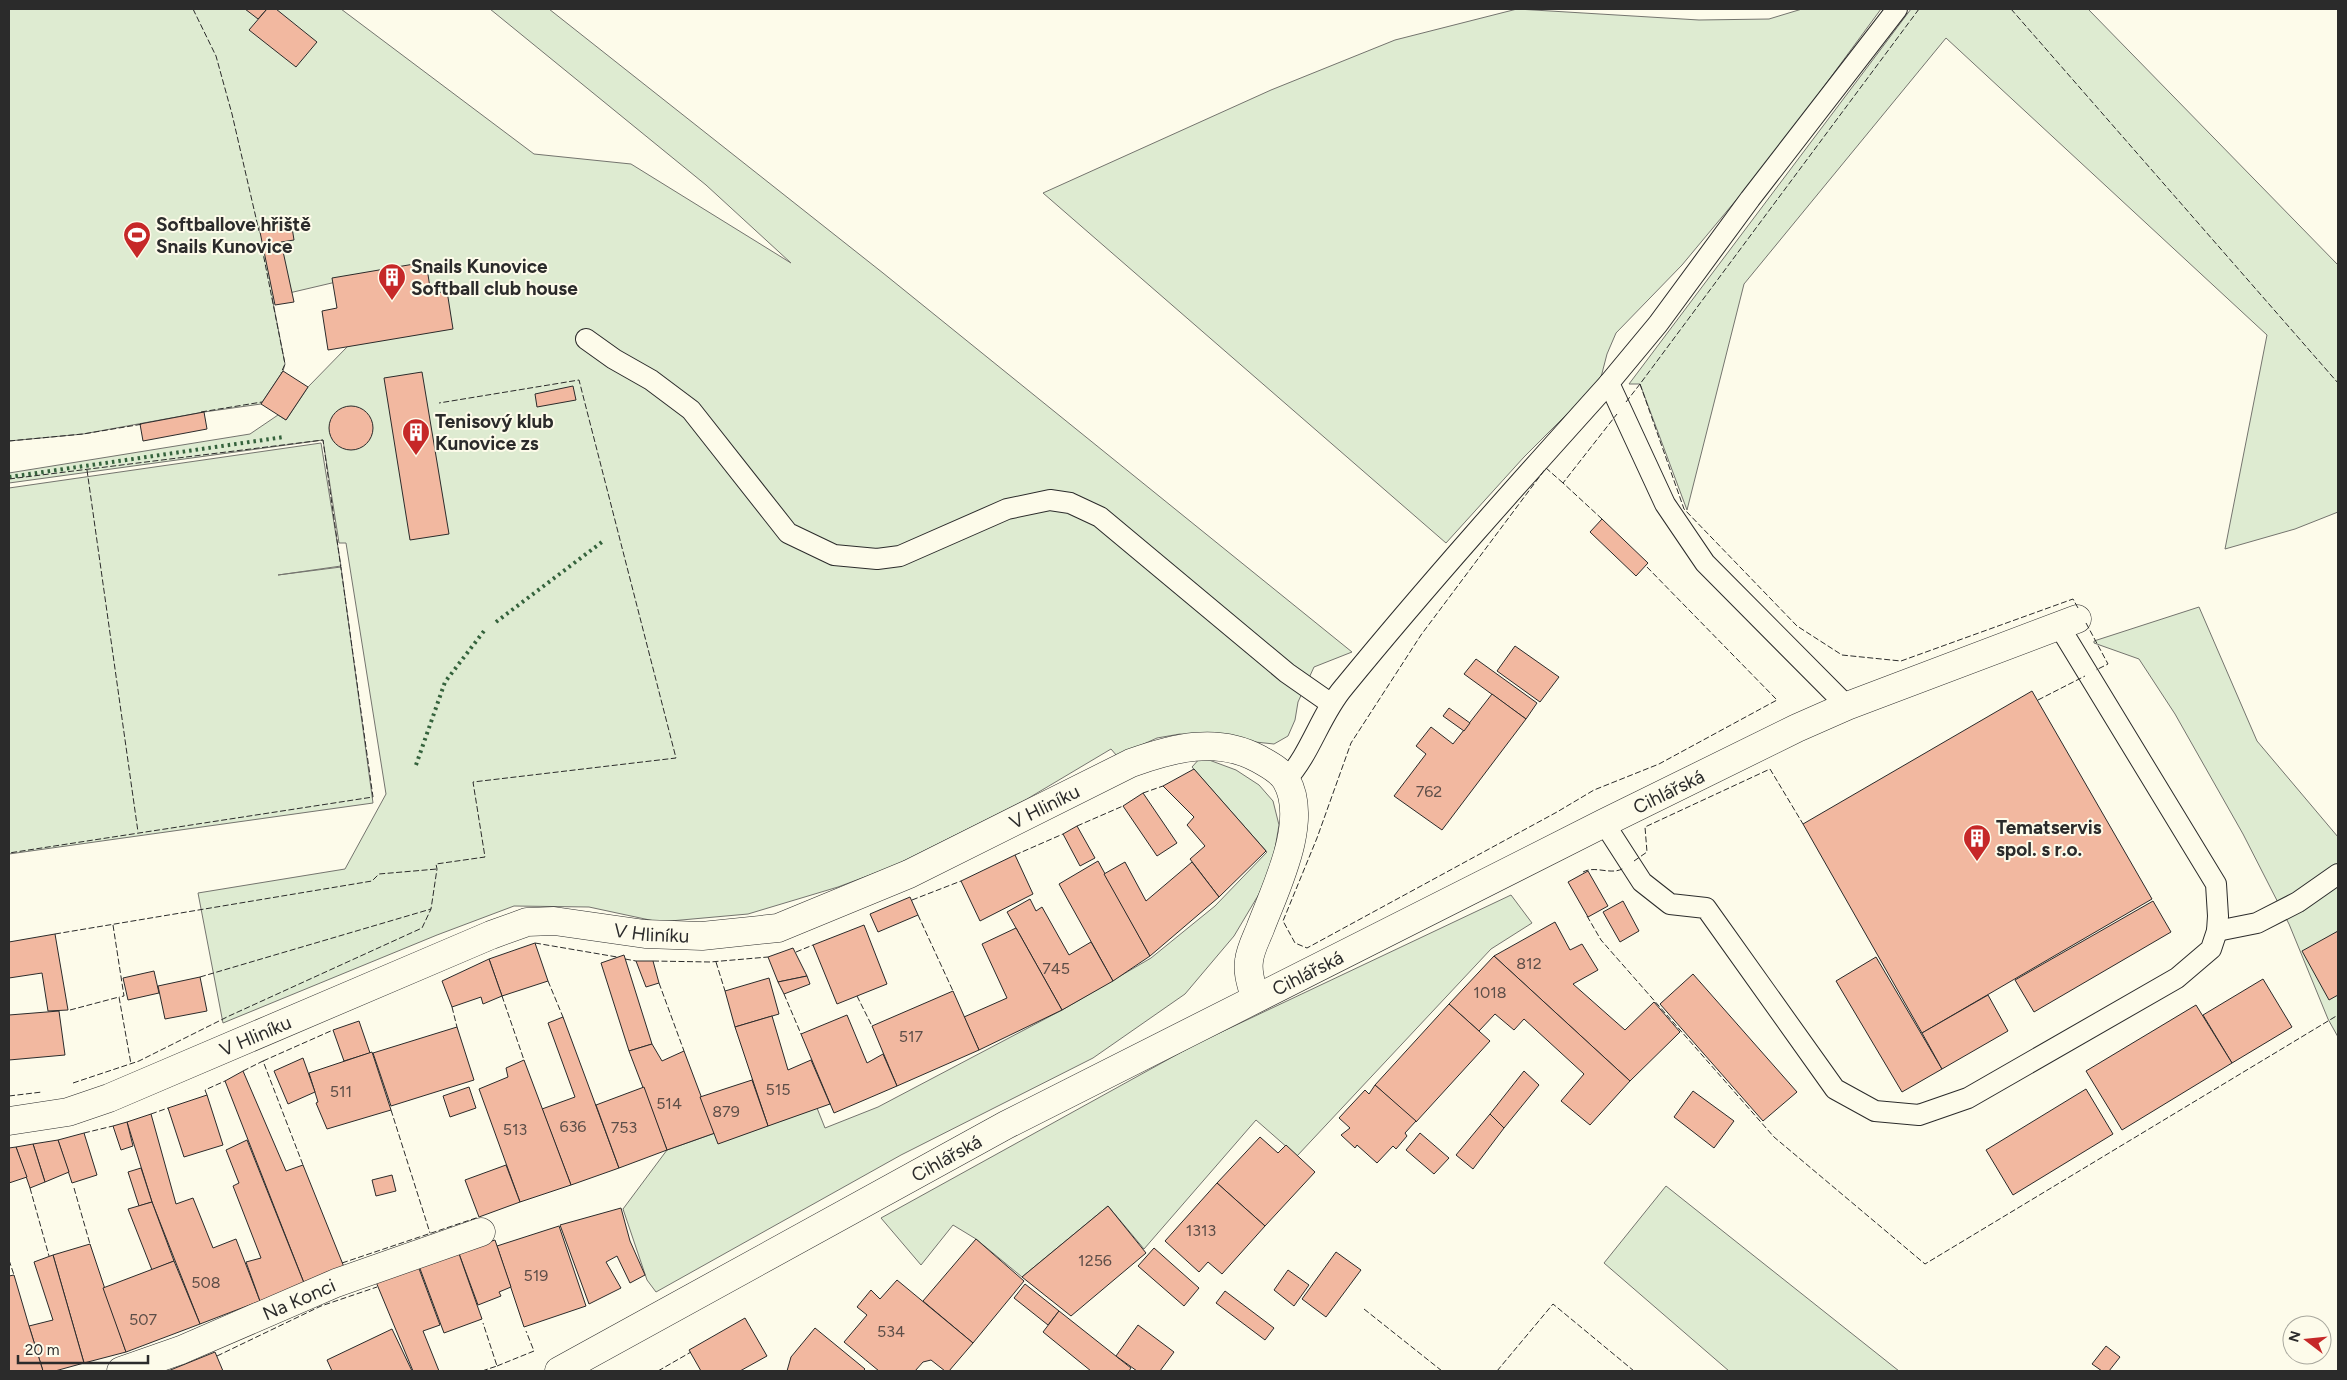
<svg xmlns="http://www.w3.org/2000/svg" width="2347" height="1380" font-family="Figtree,sans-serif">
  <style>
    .green { fill: #deebd1; stroke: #74746e }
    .building { fill: #f2b8a0; stroke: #2b2b2b }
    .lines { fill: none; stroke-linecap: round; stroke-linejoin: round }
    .service-casing { stroke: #2b2b2b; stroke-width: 22 }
    .minor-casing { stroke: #2b2b2b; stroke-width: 29 }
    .service { stroke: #fdfbea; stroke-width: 20 }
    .minor { stroke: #fdfbea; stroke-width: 28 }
    .hedge { stroke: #34623c; stroke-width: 4; stroke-dasharray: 2.5 4; stroke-linecap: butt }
    .fence { stroke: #2b2b2b; stroke-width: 1; stroke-dasharray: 6 2.5; stroke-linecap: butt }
    .labels { text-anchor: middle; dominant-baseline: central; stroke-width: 4; stroke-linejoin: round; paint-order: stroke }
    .number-label { font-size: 16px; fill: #5d4e48 }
    .poi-label { font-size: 19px; font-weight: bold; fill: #2b2b2b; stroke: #fdfbea; text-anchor: start }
    .street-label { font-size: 19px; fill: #2b2b2b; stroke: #fdfbea }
  </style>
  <rect width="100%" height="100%" fill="#fdfbea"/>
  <g class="green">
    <polygon points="9,9 341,9 534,154 631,164 791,263 706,185 490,9 549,9 883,273 1352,652 1314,667 1298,702 1295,720 1288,736 1274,744 1180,734 1157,738 1117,756 1111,749 1027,799 894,866 838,887 748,914 659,922 589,907 514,906 437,935 223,1023 198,893 345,869 386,794 346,543 339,543 323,440 9,483 9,473 250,434 278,415 286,420 308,387 348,346 336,282 272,297 285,364 283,371 261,404 204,412 83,434 9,441"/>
    <polygon points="1517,9 1699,20 1769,19 1802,9 1881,9 1772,157 1682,265 1616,333 1607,354 1600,381 1524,457 1446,543 1043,193 1271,90 1395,40"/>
    <polygon points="1911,9 2088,9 2338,265 2338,512 2295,529 2225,549 2267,335 1946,38 1744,284 1687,510 1640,384 1629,384"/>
    <polygon points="321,443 341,566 278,575 341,567 373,803 9,854 9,488"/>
    <polygon points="2199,607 2257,741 2338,837 2338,1037 2328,1019 2289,924 2243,834 2175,714 2139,659 2094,643 2094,641"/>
    <polygon points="1201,757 1236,770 1259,785 1273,801 1279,825 1273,860 1259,894 1234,936 1185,994 1093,1058 901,1155 656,1292 647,1280 623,1209 667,1150 715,1133 719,1143 817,1108 825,1128 878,1107 1062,1010 1151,958 1215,906 1267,852 1192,767"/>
    <polygon points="1511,895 1532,923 1491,949 1297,1156 1256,1120 1144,1249 1108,1206 1022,1277 976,1239 953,1225 921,1265 881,1218 1196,1044"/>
    <polygon points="1666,1186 1899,1371 1729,1371 1604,1263"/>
  </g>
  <g class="building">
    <polygon points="245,9 267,9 258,19"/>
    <polygon points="267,9 276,9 317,42 296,67 249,30"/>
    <polygon points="291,221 294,240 281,242 294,302 275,305 259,227"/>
    <polygon points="426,262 431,294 447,291 453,329 328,350 322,311 337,308 332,278"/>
    <polygon points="283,371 308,387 286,420 261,404"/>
    <polygon points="422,372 449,534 410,540 384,378"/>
    <polygon points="573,386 576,400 537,407 535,394"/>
    <circle cx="351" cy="428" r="22"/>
    <polygon points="204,412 207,429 143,441 140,424"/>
    <polygon points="1602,519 1648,563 1636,576 1590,532"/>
    <polygon points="1515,646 1559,677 1540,702 1497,671"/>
    <polygon points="1476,659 1537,703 1526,719 1464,674"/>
    <polygon points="2032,691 2152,899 1922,1033 1803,824"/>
    <polygon points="1492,694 1526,719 1442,830 1394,796 1426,754 1416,746 1431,727 1453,744"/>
    <polygon points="1449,708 1470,723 1464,731 1443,716"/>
    <polygon points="1194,769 1266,851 1219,897 1190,859 1205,846 1187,825 1194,817 1163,786"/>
    <polygon points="1143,793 1177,843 1157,856 1123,806"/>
    <polygon points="1077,826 1095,858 1080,866 1063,834"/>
    <polygon points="1015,855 1033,894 980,921 961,881"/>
    <polygon points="1098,861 1150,956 1113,981 1059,884"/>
    <polygon points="1125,862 1146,901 1192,862 1219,897 1150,956 1104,874"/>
    <polygon points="1588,871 1608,906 1588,917 1568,882"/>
    <polygon points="910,897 918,915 878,932 870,914"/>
    <polygon points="1030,899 1036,911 1042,907 1069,955 1091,942 1113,981 1062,1010 1007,912"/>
    <polygon points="1623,901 1639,931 1620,942 1603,912"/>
    <polygon points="2153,901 2171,932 2034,1012 2015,980"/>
    <polygon points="1555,922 1570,950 1582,944 1598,970 1573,984 1625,1030 1654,1002 1680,1032 1630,1081 1494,956"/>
    <polygon points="864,925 887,984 837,1004 813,945"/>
    <polygon points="1016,928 1062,1010 979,1050 964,1017 1007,998 982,944"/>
    <polygon points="2338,931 2338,995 2329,1000 2302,951"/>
    <polygon points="55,934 68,1010 48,1011 42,973 9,978 9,942"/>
    <polygon points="535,943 548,981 502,996 489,959"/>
    <polygon points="793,948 807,976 778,982 768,957"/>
    <polygon points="624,955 652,1044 629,1051 601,963"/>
    <polygon points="1494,956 1630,1081 1590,1125 1561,1101 1584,1074 1524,1019 1514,1030 1495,1014 1479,1031 1449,1004"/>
    <polygon points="1876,957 1942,1069 1902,1092 1836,981"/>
    <polygon points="489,959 502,996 483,1004 481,997 452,1007 442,981"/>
    <polygon points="636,961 653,961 659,983 646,987"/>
    <polygon points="154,971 159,993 128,1000 123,978"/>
    <polygon points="1693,974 1797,1092 1763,1121 1660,1004"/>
    <polygon points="807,976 810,984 784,994 778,982"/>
    <polygon points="200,977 207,1011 165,1019 158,986"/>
    <polygon points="769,978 779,1014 735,1027 725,991"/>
    <polygon points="2263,979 2292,1027 2232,1063 2203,1015"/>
    <polygon points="953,991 979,1050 897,1086 872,1026"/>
    <polygon points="1988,995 2008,1031 1942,1069 1922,1033"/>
    <polygon points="1449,1004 1490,1041 1416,1122 1375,1085"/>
    <polygon points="2196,1005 2232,1063 2122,1130 2086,1071"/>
    <polygon points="59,1011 65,1055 9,1060 9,1015"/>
    <polygon points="847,1015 867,1063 883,1054 897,1086 834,1113 801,1034"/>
    <polygon points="772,1016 788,1070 811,1060 830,1104 768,1126 735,1027"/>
    <polygon points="563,1017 619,1168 571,1185 542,1109 575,1097 548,1023"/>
    <polygon points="359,1021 370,1053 344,1061 333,1030"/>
    <polygon points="457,1027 474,1080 391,1106 373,1053"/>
    <polygon points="652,1044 662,1061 684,1051 715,1133 667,1150 629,1051"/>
    <polygon points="372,1052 391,1110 327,1129 316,1103 318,1102 309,1073"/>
    <polygon points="303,1058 315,1092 288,1104 274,1071"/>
    <polygon points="524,1060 571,1185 520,1202 479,1089 508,1077 506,1068"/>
    <polygon points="243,1071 286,1171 303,1165 344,1267 304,1283 225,1081"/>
    <polygon points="1524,1071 1539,1085 1504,1128 1490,1114"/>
    <polygon points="752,1080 768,1126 718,1144 700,1097"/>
    <polygon points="1375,1085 1416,1121 1405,1133 1407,1136 1396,1149 1393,1146 1377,1163 1357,1145 1355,1148 1341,1135 1350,1128 1339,1118 1365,1090 1369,1094"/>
    <polygon points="469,1087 476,1108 450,1117 443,1096"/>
    <polygon points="644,1087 667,1150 619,1168 596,1105"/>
    <polygon points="2086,1089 2113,1134 2013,1195 1986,1150"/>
    <polygon points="1693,1091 1734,1121 1714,1148 1674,1117"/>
    <polygon points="207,1095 223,1145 184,1157 168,1108"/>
    <polygon points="151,1114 176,1204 193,1198 213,1248 236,1239 260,1301 200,1324 152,1202 127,1122"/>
    <polygon points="1490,1114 1504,1128 1473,1169 1456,1155"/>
    <polygon points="127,1122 133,1146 121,1150 113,1126"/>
    <polygon points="84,1133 97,1175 72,1183 58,1140"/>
    <polygon points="1420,1133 1449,1158 1434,1174 1406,1150"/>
    <polygon points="1260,1137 1278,1153 1286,1145 1315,1172 1265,1226 1217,1183"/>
    <polygon points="58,1140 69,1172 45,1182 33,1144"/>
    <polygon points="247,1140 304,1283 260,1301 246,1262 261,1258 233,1186 239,1183 226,1150"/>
    <polygon points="33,1144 45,1182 30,1188 16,1147"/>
    <polygon points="16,1147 27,1177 9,1183 9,1148"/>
    <polygon points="506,1165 520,1202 479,1217 465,1180"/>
    <polygon points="141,1168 152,1202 139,1206 128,1172"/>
    <polygon points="392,1175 396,1191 376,1196 372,1180"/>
    <polygon points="1217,1183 1265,1226 1222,1274 1208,1262 1199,1272 1165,1241"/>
    <polygon points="152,1202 174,1261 152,1270 128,1209"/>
    <polygon points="1108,1206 1146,1253 1071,1316 1022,1277"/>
    <polygon points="621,1208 630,1241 645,1275 630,1283 617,1256 606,1262 621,1288 589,1304 560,1225"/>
    <polygon points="559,1226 586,1306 524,1327 497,1246"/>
    <polygon points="976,1239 1024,1281 973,1343 923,1301"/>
    <polygon points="495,1240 511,1287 499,1292 501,1296 478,1305 458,1251"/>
    <polygon points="90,1244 126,1352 84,1363 53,1255"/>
    <polygon points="1154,1248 1199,1288 1184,1306 1138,1266"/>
    <polygon points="458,1251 482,1319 444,1333 419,1266"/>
    <polygon points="1336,1252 1361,1270 1326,1317 1302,1299"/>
    <polygon points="53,1255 84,1363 55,1371 43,1371 29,1326 53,1320 34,1262"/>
    <polygon points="174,1261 200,1324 126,1352 103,1288"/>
    <polygon points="418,1266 440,1325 423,1331 439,1371 413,1371 376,1282"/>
    <polygon points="1288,1270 1309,1285 1294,1306 1274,1290"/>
    <polygon points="14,1275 29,1326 43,1371 9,1371 9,1276"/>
    <polygon points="897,1280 973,1343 949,1371 945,1371 931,1360 923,1362 915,1371 879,1371 844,1342 867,1315 857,1307 871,1290 880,1299"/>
    <polygon points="1025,1284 1059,1311 1048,1325 1014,1298"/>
    <polygon points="1225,1291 1274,1328 1265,1340 1216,1303"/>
    <polygon points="1059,1311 1131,1368 1129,1371 1091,1371 1043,1332"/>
    <polygon points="745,1318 767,1356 740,1371 701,1371 689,1350"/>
    <polygon points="1138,1325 1174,1352 1160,1371 1137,1371 1116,1356"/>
    <polygon points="815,1328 865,1369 863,1371 787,1371 791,1357"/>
    <polygon points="392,1329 412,1371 332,1371 327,1360"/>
    <polygon points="2106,1346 2120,1357 2109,1371 2102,1371 2092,1364"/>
    <polygon points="215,1352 223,1371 168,1371"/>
  </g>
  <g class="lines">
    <g class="service-casing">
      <g id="service">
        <polyline points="586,339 614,359 651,380 691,410 788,533 834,555 877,559 900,556 1007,509 1050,500 1070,503 1100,517 1287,673 1330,703"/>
        <polyline points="1847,706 1705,563 1665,504 1609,383 1658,324 1750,199 1897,9"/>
        <path d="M1286,780C1311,753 1320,715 1344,687C1429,583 1519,483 1609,383"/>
        <polyline points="1604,823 1642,882 1670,904 1706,908 1835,1089 1875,1111 1919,1115 1968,1098 2177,978 2211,949 2217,931 2218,916 2216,884 2059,626"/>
        <polyline points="2217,931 2257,923 2298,902 2338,874"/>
      </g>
    </g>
    <g class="minor-casing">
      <g id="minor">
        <path id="s1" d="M9,1121L68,1112L109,1098L491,935L527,922L554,921L645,934L702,936L778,928L909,874L1131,763C1173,748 1217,736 1259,759C1269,765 1280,770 1286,780C1310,821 1275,889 1260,929C1256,939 1250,950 1249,961C1247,974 1252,986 1255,998"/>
        <path id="s2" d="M121,1371L181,1350L336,1283L481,1232"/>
        <path id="s3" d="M559,1371L1006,1125L1604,823L1797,728L1847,706L2077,619"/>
      </g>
    </g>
    <use href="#service" class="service"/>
    <use href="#minor" class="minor"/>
    <g class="hedge">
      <polyline points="9,477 284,437"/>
      <polyline points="496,622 602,542"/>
      <polyline points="416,765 445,682 484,631"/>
    </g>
    <g class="fence">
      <polyline points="193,9 216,56 232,114 259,231"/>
      <polyline points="1919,9 1640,384 1684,509 1797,626 1842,655 1901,661 2073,599 2078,608"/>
      <polyline points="2011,9 2338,383"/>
      <polyline points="262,248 285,364 281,373"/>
      <polyline points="1626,402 1640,384"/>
      <polyline points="201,412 262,402"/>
      <polyline points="9,441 83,434 143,424"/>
      <polyline points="87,470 138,832"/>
      <polyline points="9,479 323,440 373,797 9,853"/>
      <polyline points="1563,483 1546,468 1421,635 1351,743 1317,838 1283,921 1295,943 1307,948 1557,812 1594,790 1659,764 1777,700 1645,565"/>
      <polyline points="1602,519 1563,483 1617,414"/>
      <polyline points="2086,623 2108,664 2096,670"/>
      <polyline points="2038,700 2085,676"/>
      <polyline points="1143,793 1163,786"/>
      <polyline points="1077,826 1123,806"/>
      <polyline points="1015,855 1063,834"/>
      <polyline points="1634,861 1647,852 1645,827 1770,769 1803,824"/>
      <path d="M1583,872C1596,865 1611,876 1624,868"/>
      <polyline points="912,900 961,881"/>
      <polyline points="918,915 953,991"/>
      <polyline points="1587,916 1601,940 1774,1137 1925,1264 2338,1015"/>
      <polyline points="113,925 124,996 119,997"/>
      <polyline points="55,934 372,881 379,874 437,869"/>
      <polyline points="535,943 617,957"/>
      <polyline points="796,952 813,945"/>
      <polyline points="625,959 636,961"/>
      <polyline points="653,961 710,962 768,957"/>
      <polyline points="716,962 725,991"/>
      <polyline points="200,977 431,909"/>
      <polyline points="548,981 563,1017"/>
      <polyline points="659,983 684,1051"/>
      <polyline points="784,994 801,1034"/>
      <polyline points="502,996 524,1060"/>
      <polyline points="857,996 872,1026"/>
      <polyline points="452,1007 457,1027"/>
      <polyline points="70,1010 119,997 131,1064"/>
      <polyline points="263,1061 333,1030"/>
      <polyline points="243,1071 263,1061 303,1165"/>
      <polyline points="73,1083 139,1061 229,1016 422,928 431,909 437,869 436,864 485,857 473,782 676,758 579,380 439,403"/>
      <polyline points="207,1095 205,1090 225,1081"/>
      <polyline points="9,1096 42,1092"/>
      <polyline points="391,1110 430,1233"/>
      <polyline points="151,1114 168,1108"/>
      <polyline points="84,1133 113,1126"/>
      <polyline points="30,1188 49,1256"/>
      <polyline points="74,1188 90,1244"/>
      <polyline points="9,1260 14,1275"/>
      <polyline points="342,1263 479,1217"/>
      <polyline points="1364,1309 1442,1371"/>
      <polyline points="217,1356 321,1306 377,1287"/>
      <polyline points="497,1366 534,1351 526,1331"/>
      <polyline points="482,1371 497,1366 483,1323"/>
      <polyline points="658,1371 691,1352"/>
      <polyline points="1497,1371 1553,1304 1634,1371"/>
    </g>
  </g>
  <defs>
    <g id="stadium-pin" transform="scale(1.4375)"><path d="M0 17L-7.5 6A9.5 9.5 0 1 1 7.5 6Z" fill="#c62828" stroke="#fdfbea"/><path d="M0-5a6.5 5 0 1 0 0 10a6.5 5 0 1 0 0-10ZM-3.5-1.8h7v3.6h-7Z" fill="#fff"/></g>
    <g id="building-pin" transform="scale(1.4375)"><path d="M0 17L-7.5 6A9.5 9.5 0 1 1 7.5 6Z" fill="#c62828" stroke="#fdfbea"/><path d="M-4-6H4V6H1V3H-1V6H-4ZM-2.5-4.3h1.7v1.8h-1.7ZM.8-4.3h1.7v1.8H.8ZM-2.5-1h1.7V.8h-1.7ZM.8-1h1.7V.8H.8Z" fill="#fff"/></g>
  </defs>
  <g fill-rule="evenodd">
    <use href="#stadium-pin" x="137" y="235"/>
    <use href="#building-pin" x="392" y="277"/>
    <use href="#building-pin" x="416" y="432"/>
    <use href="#building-pin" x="1977" y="838"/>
  </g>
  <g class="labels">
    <g class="number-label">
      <text x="1429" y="791">762</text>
      <text x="1529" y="963">812</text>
      <text x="1056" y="968">745</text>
      <text x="1490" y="992">1018</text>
      <text x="911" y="1036">517</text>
      <text x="778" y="1089">515</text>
      <text x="341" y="1091">511</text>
      <text x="669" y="1103">514</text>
      <text x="726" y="1111">879</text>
      <text x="573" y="1126">636</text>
      <text x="624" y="1127">753</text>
      <text x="515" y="1129">513</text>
      <text x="1201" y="1230">1313</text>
      <text x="1095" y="1260">1256</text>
      <text x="536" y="1275">519</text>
      <text x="206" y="1282">508</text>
      <text x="143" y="1319">507</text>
      <text x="891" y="1331">534</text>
    </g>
    <g class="poi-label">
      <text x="156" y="224">Softballove hřiště<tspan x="156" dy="22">Snails Kunovice</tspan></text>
      <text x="411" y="266">Snails Kunovice<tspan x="411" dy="22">Softball club house</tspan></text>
      <text x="435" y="421">Tenisový klub<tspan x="435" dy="22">Kunovice zs</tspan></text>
      <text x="1996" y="827">Tematservis<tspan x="1996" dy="22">spol. s r.o.</tspan></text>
    </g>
    <g class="street-label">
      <text stroke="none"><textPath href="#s3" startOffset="1252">Cihlářská</textPath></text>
      <text stroke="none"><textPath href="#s1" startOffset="1102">V Hliníku</textPath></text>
      <text stroke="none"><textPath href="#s1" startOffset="682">V Hliníku</textPath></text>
      <text stroke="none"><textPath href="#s3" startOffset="848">Cihlářská</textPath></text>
      <text stroke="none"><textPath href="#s1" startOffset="262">V Hliníku</textPath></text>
      <text stroke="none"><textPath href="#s3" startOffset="442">Cihlářská</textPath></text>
      <text stroke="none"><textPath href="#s2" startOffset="192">Na Konci</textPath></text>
    </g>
  </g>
  <rect width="2347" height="1380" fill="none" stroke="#2b2b2b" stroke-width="20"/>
  <g transform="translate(2307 1340) rotate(286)"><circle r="24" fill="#fdfbea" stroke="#a9a89e"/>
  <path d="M0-4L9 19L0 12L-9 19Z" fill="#c62828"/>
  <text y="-8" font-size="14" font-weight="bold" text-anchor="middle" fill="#2b2b2b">N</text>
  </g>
  <path d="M18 1355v8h130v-8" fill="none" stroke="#2b2b2b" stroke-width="2.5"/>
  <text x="25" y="1355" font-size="15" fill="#2b2b2b" stroke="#fdfbea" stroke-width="4" paint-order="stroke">20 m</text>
</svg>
